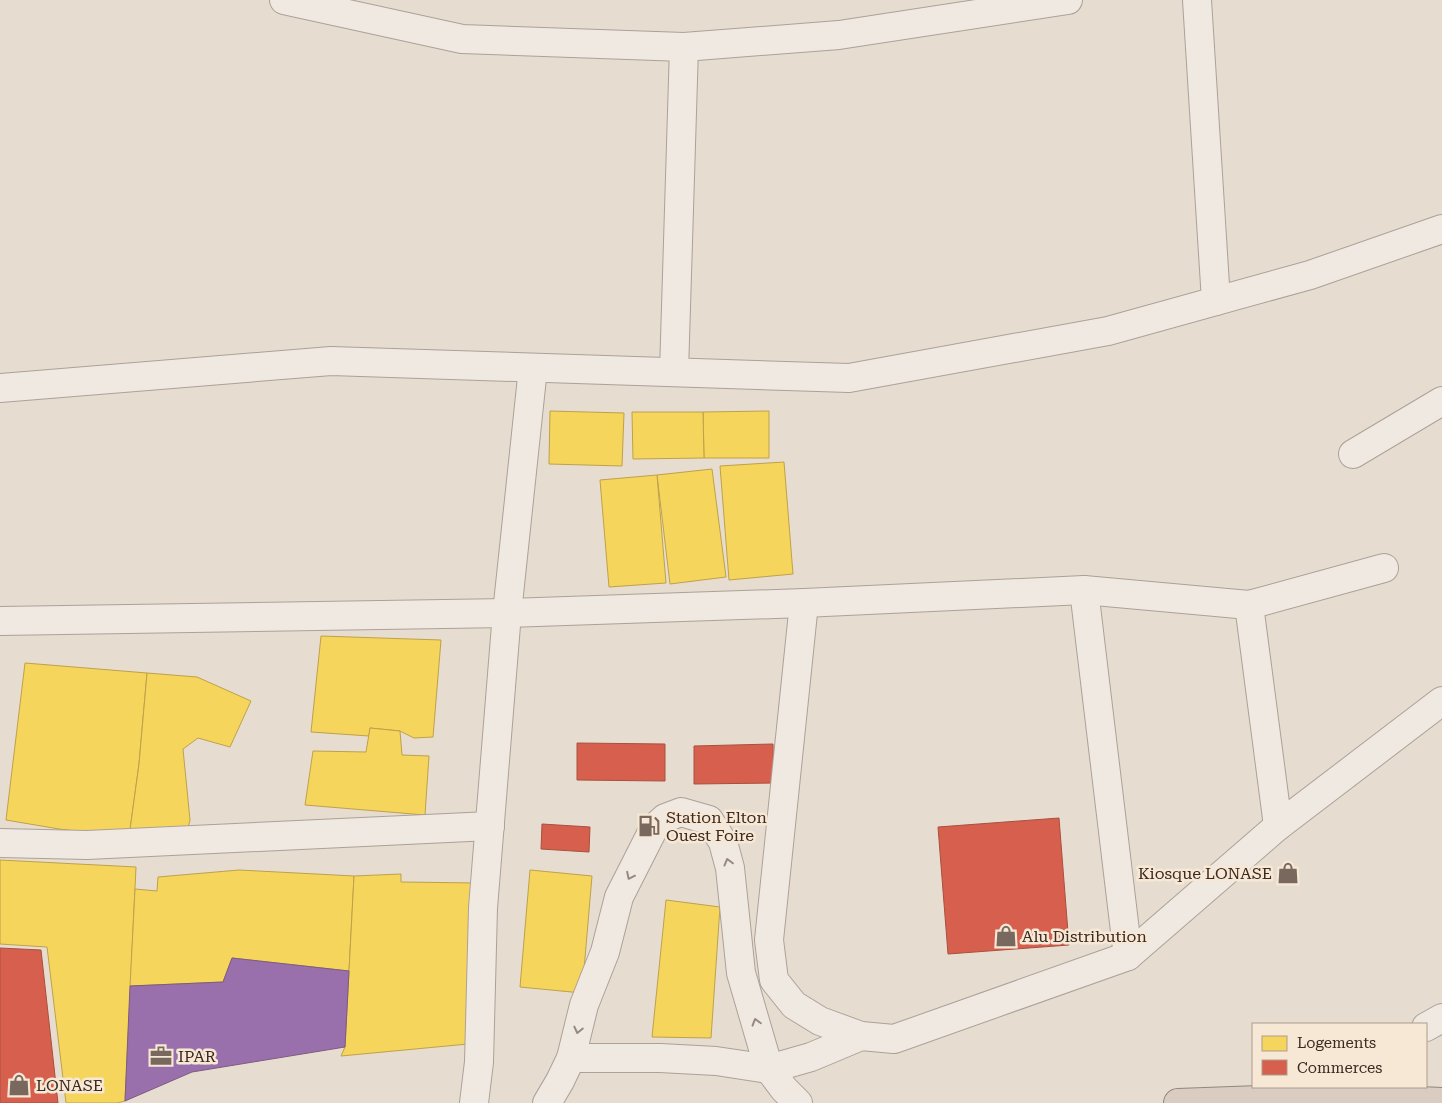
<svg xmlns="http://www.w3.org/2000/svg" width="1442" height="1103" font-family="'Roboto Serif',serif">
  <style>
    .homes { fill: #f6d55c; stroke: #bea14a }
    .shops { fill: #d6604d; stroke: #a8503f }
    .offices { fill: #9970ab; stroke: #7d5b81 }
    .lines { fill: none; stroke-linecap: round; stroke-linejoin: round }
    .minor-casing { stroke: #aca198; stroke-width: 30 }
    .highway-casing { stroke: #92877f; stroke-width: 30 }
    .minor { stroke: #efe9e1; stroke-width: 28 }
    .highway { stroke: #daccc0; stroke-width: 28 }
    .oneway { stroke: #968980 }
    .labels { text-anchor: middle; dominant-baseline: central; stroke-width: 5; stroke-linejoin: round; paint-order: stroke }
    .poi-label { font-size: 16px; fill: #3c291f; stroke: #f7e8d6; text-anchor: start }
  </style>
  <rect width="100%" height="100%" fill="#e7dcd0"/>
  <g class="homes">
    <polygon points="550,411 624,413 622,466 549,464"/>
    <polygon points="769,411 769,458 704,458 703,412"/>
    <polygon points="632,412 703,412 704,458 633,459"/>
    <polygon points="784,462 793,574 729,580 720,466"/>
    <polygon points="712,469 726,577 670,584 657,475"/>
    <polygon points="657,475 666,583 609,587 600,480"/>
    <polygon points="321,636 441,640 433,737 414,738 400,731 370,728 369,736 311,732"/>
    <polygon points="25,663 147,673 139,764 129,837 59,829 6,820"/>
    <polygon points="147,673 197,677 251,701 230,747 198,738 183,749 190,820 187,832 129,837 139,764"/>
    <polygon points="370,728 400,731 402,755 429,756 425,815 305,805 313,751 366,752"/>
    <polygon points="0,860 136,867 125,1101 117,1103 66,1103 47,947 0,944"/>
    <polygon points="239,870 354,876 349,971 232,958 223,982 130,986 135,889 157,891 158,877"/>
    <polygon points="530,870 592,876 582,993 520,987"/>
    <polygon points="401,874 401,882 477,883 468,1044 341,1056 345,1047 354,876"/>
    <polygon points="666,900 720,907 711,1038 652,1037"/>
  </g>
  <g class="shops">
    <polygon points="577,743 665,744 665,781 577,780"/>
    <polygon points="773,744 774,783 694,784 694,746"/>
    <polygon points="1059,818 1069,945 948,954 938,827"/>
    <polygon points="542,824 590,827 589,852 541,849"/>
    <polygon points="0,948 41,950 58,1103 0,1103"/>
  </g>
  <polygon class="offices" points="232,958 349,971 345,1047 192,1072 125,1101 130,986 223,982"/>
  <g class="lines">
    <g class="minor-casing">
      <g id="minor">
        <polyline points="284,0 462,39 684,47 839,35 1068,0"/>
        <polyline points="1197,0 1216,301"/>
        <polyline points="674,372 684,47"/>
        <polyline points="0,388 331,361 849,378 1108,331 1310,275 1442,229"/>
        <polyline points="1353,454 1442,401"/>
        <polyline points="1084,590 1128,956"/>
        <polyline points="804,603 769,940 774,980 794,1005 820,1021 861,1036 894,1039 1128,956 1278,826 1442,701"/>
        <polyline points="1249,605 1278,826"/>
        <polyline points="0,621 507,613 804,603 1084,590 1249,605 1384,568"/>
        <polyline points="0,843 87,845 490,826"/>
        <polyline points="1426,1027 1442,1018"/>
        <polyline points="571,1058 660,1058 716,1061 769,1069 811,1057 861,1036"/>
        <polyline points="474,1103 479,1062 483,908 507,613 533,368"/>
        <polyline points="547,1103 560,1081 571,1058 584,1005 605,952 619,897 654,828 665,818 681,812 709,820 723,842 730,868 741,973 769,1069 784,1089 798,1103"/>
      </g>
    </g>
    <g class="highway-casing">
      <polyline id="highway" points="1178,1103 1335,1097 1442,1102"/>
    </g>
    <use href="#minor" class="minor"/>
    <use href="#highway" class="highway"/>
  </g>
  <defs><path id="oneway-chevron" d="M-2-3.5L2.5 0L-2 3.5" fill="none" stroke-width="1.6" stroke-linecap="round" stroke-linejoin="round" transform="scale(1.25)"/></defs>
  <g class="oneway">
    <use href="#oneway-chevron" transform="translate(728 862) rotate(-105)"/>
    <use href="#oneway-chevron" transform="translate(630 876) rotate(116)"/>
    <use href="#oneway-chevron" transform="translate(756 1022) rotate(-106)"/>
    <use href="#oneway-chevron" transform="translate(578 1030) rotate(103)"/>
  </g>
  <defs>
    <g id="fuel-bare" transform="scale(1.725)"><path d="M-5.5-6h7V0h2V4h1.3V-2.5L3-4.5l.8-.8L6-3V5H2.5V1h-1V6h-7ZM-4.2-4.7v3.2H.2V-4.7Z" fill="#78685d" stroke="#f7e8d6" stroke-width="2.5" paint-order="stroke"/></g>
    <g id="shop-bare" transform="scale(1.725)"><path d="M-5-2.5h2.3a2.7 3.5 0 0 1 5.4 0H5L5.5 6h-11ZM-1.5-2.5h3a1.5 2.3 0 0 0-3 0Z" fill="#78685d" stroke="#f7e8d6" stroke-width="2.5" paint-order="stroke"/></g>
    <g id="office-bare" transform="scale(1.725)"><path d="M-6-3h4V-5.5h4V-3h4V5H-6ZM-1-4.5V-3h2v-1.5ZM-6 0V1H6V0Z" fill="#78685d" stroke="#f7e8d6" stroke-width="2.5" paint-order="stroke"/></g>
  </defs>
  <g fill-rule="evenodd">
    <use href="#fuel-bare" x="649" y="826"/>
    <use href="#shop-bare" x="1288" y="873"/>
    <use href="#shop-bare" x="1006" y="936"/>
    <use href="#office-bare" x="161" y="1056"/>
    <use href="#shop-bare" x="19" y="1085"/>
  </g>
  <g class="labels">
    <g class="poi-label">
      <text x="666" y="817">Station Elton<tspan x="666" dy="18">Ouest Foire</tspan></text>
      <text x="1272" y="873" text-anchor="end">Kiosque LONASE</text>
      <text x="1022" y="936">Alu Distribution</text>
      <text x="178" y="1056">IPAR</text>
      <text x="36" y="1085">LONASE</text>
    </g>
  </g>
  <rect x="1252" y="1023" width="175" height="65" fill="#f7e8d6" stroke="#ac9c8d"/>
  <rect x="1262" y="1036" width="25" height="15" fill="#f6d55c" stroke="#ac9c8d"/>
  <text x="1297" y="1048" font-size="15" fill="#3c291f">Logements</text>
  <rect x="1262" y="1060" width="25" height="15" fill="#d6604d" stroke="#ac9c8d"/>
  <text x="1297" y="1073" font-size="15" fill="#3c291f">Commerces</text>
</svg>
